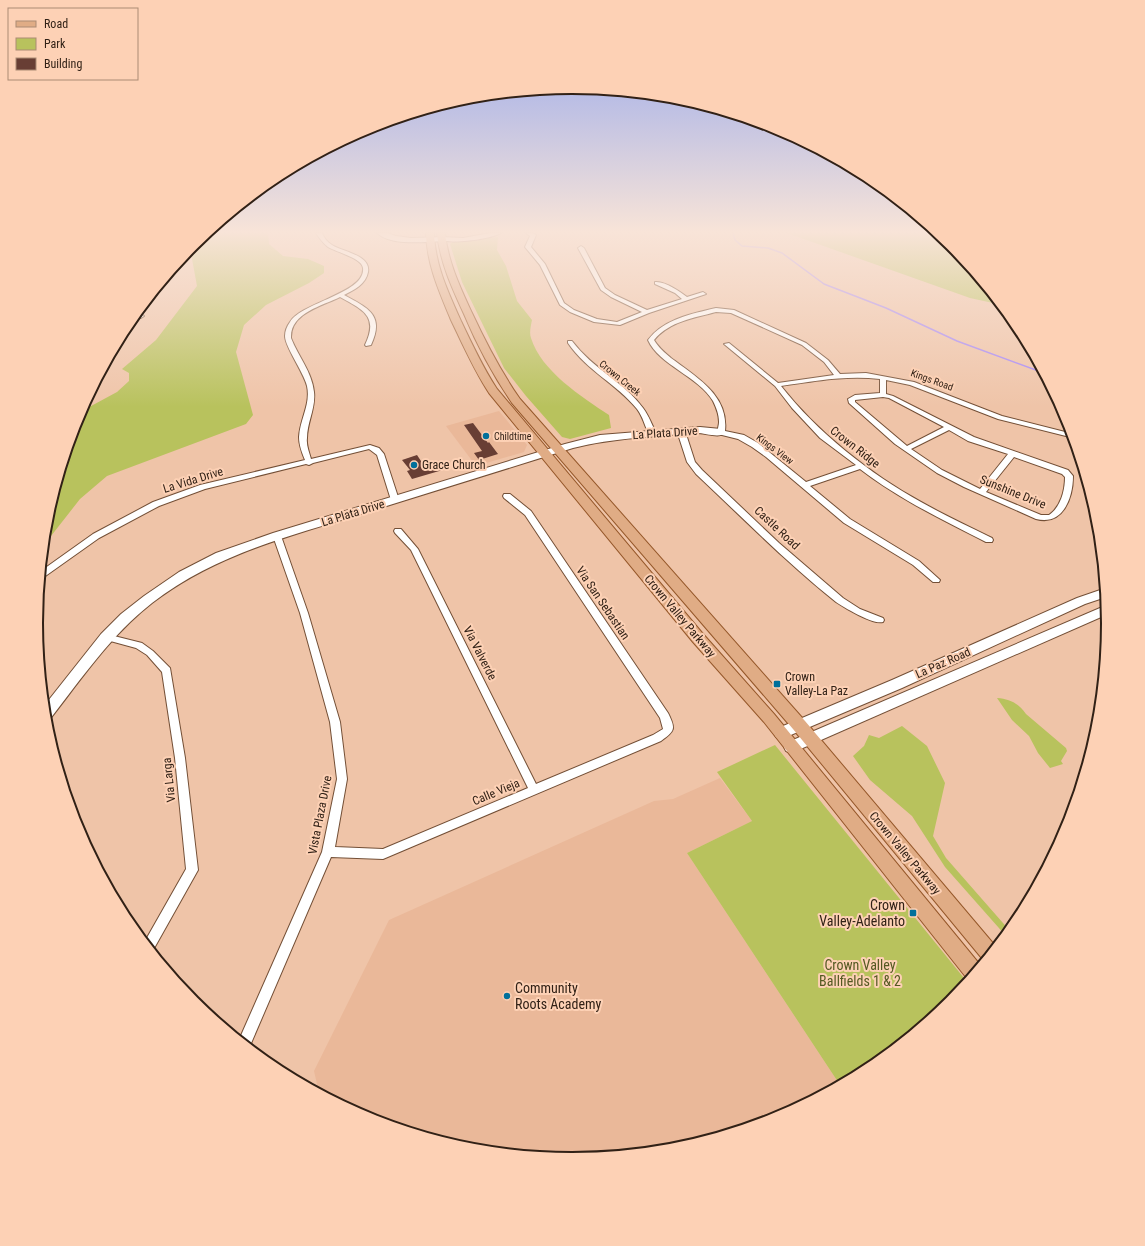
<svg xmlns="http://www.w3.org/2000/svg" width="1145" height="1246" font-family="'Roboto Condensed',sans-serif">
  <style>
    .built { fill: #eab899 }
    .green { fill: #b8c25d }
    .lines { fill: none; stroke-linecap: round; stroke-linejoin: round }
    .stream { stroke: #a587f8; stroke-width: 1.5 }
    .building { fill: #683e34 }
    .street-casing { stroke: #734f36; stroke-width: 2 }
    .secondary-casing { stroke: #734f36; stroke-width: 2 }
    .primary-casing { stroke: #955729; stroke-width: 2 }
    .street { fill: #fff; fill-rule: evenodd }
    .secondary { fill: #fff; fill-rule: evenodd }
    .primary { fill: #e0ac85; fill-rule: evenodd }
    .poi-dot { fill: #00709b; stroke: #fdd1b5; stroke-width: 1.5 }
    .labels { text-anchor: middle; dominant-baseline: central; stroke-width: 4; stroke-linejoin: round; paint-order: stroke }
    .far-street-label { font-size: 10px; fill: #312116; stroke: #fdd1b5 }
    .far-poi-label { font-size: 10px; fill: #312116; stroke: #fdd1b5; text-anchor: start }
    .street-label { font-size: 12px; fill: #312116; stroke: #fdd1b5 }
    .poi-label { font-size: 12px; fill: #312116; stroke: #fdd1b5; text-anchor: start }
    .near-poi-label { font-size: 14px; fill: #312116; stroke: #fdd1b5; text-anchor: end }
    .near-park-label { font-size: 14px; fill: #545922; stroke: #fdd1b5 }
    .rim { fill: none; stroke: #312116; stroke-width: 2 }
  </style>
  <rect width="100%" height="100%" fill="#efc4a8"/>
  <g class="built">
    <polygon points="499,411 527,445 524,452 476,466 446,426"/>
    <polygon points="720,778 752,821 687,853 840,1085 778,1119 677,1149 572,1159 468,1149 367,1119 319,1093 314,1071 389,920 654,801 673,799"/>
  </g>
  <g class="green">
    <polygon points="206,233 268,233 269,244 283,256 308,259 324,266 324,273 309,283 266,305 244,325 236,352 253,415 246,424 107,476 80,499 44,545 46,518 77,417 80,412 117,392 129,381 129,373 122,369 156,340 197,286 190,248"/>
    <polygon points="787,233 939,233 952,244 1002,305 970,298"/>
    <path d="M498,237L497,250L506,266L517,301L532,320C531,325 529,333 531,338C541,371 582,397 609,415L611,428L570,439L562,437L526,396L504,368L462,282L450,244L454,241Z"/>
    <path d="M997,698C1010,699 1018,703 1026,714L1066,748L1067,751L1061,761L1063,764L1050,768L1038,753L1029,736L1012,720Z"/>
    <polygon points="902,726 927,746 945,783 933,836 946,858 1010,931 1006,936 945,867 912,816 870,780 853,756 864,746 869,735 879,738"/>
    <polygon points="775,745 968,983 952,1003 870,1069 840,1085 687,853 752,821 717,772"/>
  </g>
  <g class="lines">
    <polyline class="stream" points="733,233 735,240 742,246 768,248 782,253 824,284 886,308 957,341 1044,373"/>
  </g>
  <g class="building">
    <polygon points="473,423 488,443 489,442 498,454 479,460 474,453 482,451 464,425"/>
    <polygon points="417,455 425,467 441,463 446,469 412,479 407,471 410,470 402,460"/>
  </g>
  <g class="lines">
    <g class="street-casing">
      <g id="street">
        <path d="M316,233H322C324,238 327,242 332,245C343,252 371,255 368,272C366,284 354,290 344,295C368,308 385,315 371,345L366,346L365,345C379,316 363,310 340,297C322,306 290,313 291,338C298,356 312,372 314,392C316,408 307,422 307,438C306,445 309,452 311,459L370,445L379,448L384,454L399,500L398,502H392L391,500L377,455L369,449L313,463L309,465L306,464L205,489L159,506L99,538L44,577L40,578L41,571L93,534L153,502L200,485L305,460C302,453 299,445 299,437C300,419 311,404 307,386C303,371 285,347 285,336C285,331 287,326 290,322C302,302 366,293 363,268C362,258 336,252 328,247C323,243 320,239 316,233Z"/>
        <path d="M490,233H501C491,239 449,245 439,239L442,237L463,238Z"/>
        <path d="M526,233H533L536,235L531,247L545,264L564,303L574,310L597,319L617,322L642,312L611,297L601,290L578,248L581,246L584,248L605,288L615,295L647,310L682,299L675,293L655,284V282C665,281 679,291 687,297L703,292L706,294L649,313L620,325L594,322L570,312L560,305L540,265L525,247L530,236Z"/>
        <path d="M716,308L734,310L806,343L828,360L840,374L866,373L914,382L1002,416L1073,434L1074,438L998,419L910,385L886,380V394L893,396L974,437L1068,470L1073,476C1073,498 1063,526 1036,519L964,487L937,473L895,444L849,403L848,399L855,395L880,393V379C847,375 814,381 781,386C817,432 870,474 921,502C944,515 968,526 992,538L993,540L992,542H986C943,520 899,499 860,469L810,486L850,519L919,561L940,580L939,582H933L913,565L844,523L766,457L752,447L738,439L718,434C717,429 719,426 719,422C719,414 716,407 713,401C698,376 659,365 648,340C664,319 691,314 716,308ZM716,312L731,313L802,345L824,362L834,375L778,383L729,343L724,344L775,386L792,408L820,438L856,465L806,482L758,443L744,435L725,431C729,395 696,377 671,358C665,353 658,347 654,340C670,321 694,318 716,312ZM883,397L889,398L944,427L907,446L855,402V400ZM949,430L968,441L1008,454L980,489L942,470L911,449ZM1014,457L1062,474L1065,477C1065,490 1061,507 1049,515H1041L986,492Z"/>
        <polygon points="135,314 141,314 144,316 141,318 133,317"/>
        <path d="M568,341H572C593,369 624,382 643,408C649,416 652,425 656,433L655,435H649C645,426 643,417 637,409C617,384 587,371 568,343Z"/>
        <path d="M678,429H681L685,431L695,462L702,470L779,543L843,598L860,609L883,618L884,620L883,622C873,625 845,608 836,602C787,563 742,517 696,474L687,462L677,431Z"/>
        <path d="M504,494H510L531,511L668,713C676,729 675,731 661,741L383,859L331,857L249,1048L239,1040L322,852L337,779L330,722L300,613L273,536L274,534H280L281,536L308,613L340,722L347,779L335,847L383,849L528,788L411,550L395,533L394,531L395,529H401L418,549L536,784L653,735L663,729L660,718L525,515L504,498L503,496Z"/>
        <polygon points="106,634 142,643 153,651 170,668 185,758 198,870 152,952 144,943 186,869 175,758 162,672 147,655 136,648 103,639 101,637 103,635"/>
      </g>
    </g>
    <g class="secondary-casing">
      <g id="secondary">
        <path d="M377,233H387L396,236L411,238L442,237L446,239L442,241C424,242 391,246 377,233Z"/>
        <path d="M700,427L721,429L726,432C721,439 705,433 697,433C655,436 614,438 573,448C502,470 431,492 361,514C287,537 214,555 152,603C111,635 82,678 50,719L46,721L44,706L101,634L121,614L144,596L179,572L216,553L273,533L565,444L600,435Z"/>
        <polygon points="1106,588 1106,597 1085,604 902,688 786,737 781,739 776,737 774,733 776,729 892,680 1077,598"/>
        <polygon points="1107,605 1108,614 796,751 791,753 786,751 784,747 786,743"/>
      </g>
    </g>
    <g class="primary-casing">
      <g id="primary">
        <path d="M426,233H434C435,265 448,292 461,321C472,344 483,368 497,389L703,634L774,714L981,966L969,981L764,722L693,642L489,393C474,370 463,345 451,320C439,291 427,265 426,233Z"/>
        <path d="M437,233H445C448,262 460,287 472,313C486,343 501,372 520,399L805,721L997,948L985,962L793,729L512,403C493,375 477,345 464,314C452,288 440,262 437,233Z"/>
      </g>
    </g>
    <use href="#street" class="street"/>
    <use href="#secondary" class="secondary"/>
    <use href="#primary" class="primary"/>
  </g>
  <linearGradient id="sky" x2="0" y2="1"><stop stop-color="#8da2ee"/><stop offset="0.57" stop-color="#f8e4d8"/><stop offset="1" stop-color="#f8e4d8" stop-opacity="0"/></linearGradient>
  <rect width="1145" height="407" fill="url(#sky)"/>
  <g class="poi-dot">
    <circle cx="486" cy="436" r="4"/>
    <circle cx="414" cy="465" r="4"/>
    <rect x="773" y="680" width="8" height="8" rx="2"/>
    <rect x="909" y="909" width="8" height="8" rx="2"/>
    <circle cx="507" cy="996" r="4"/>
  </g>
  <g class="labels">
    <g class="far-street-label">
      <text transform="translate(620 378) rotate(39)">Crown Creek</text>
      <text transform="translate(932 380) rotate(20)">Kings Road</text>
      <text transform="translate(775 449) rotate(37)">Kings View</text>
    </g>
    <g class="far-poi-label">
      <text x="494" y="436">Childtime</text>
    </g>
    <g class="street-label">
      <text transform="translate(665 433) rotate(-4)">La Plata Drive</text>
      <text transform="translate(855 447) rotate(38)">Crown Ridge</text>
      <text transform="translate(193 480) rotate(-17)">La Vida Drive</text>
      <text transform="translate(1013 492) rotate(22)">Sunshine Drive</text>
      <text transform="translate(353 513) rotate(-17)">La Plata Drive</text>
      <text transform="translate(777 528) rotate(43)">Castle Road</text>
      <text transform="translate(603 603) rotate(56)">Via San Sebastian</text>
      <text transform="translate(680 616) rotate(50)">Crown Valley Parkway</text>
      <text transform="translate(480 653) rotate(63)">Via Valverde</text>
      <text transform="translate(943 663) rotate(-24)">La Paz Road</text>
      <text transform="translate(169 780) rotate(-96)">Via Larga</text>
      <text transform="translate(496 792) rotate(-23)">Calle Vieja</text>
      <text transform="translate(320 815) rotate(-79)">Vista Plaza Drive</text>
      <text transform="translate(905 853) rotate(50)">Crown Valley Parkway</text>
    </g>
    <g class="poi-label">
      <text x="422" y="465">Grace Church</text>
      <text x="785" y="677">Crown<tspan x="785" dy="14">Valley-La Paz</tspan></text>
    </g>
    <g class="near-poi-label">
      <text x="905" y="905">Crown<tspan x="905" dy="16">Valley-Adelanto</tspan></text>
      <text x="515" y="988" text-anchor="start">Community<tspan x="515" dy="16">Roots Academy</tspan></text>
    </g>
    <g class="near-park-label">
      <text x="860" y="965">Crown Valley<tspan x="860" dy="16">Ballfields 1 &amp; 2</tspan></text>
    </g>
  </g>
  <path d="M0 0H1145V1246H0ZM43 623a529 529 0 1 1 1058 0a529 529 0 1 1-1058 0Z" fill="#fdd1b5" fill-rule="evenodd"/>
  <path class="rim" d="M43 623a529 529 0 1 1 1058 0a529 529 0 1 1-1058 0Z"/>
  <rect x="8" y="8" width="130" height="72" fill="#fdd1b5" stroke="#ab8b75"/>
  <rect x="16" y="21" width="20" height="6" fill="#e0ac85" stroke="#ab8b75"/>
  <text x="44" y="28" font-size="12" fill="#312116">Road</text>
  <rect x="16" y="38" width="20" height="12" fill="#b8c25d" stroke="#ab8b75"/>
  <text x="44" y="48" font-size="12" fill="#312116">Park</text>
  <rect x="16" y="58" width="20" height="12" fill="#683e34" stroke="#ab8b75"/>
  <text x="44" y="68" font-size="12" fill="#312116">Building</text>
</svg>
